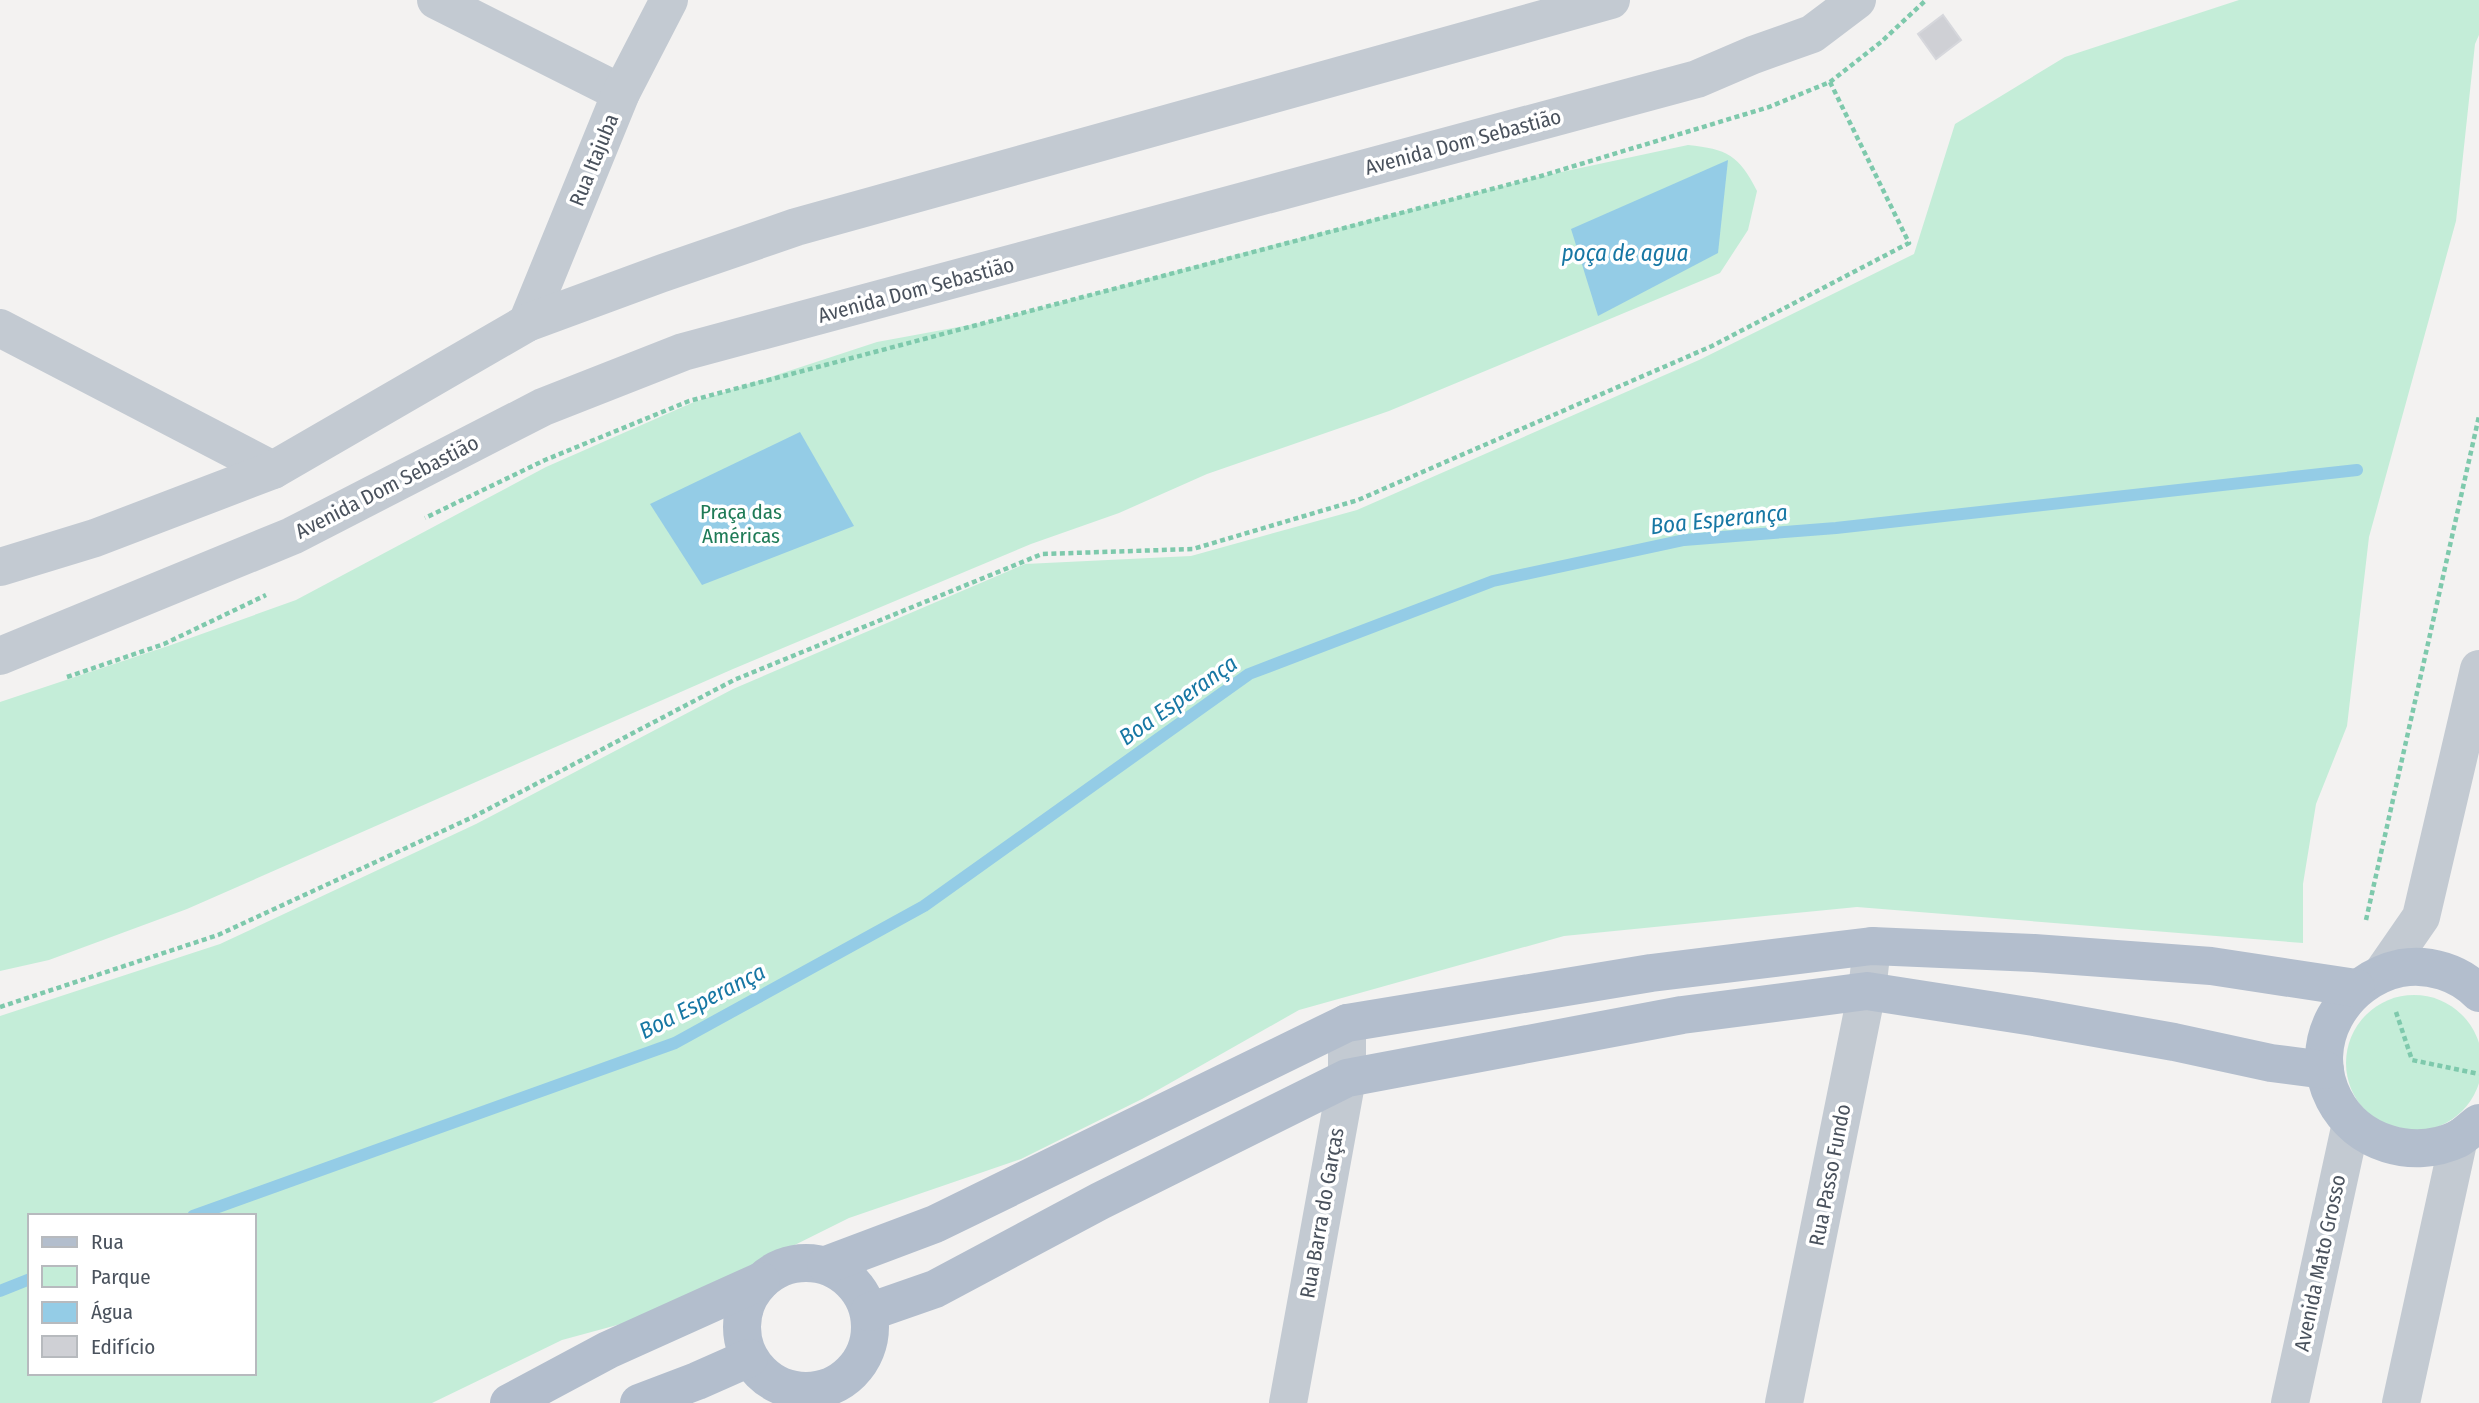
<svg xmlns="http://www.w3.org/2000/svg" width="2479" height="1403" font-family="'Fira Sans Condensed',sans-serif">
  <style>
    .green { fill: #c4edd8; fill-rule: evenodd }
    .water { fill: #94cce6 }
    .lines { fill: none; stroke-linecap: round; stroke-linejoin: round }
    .stream { stroke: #94cce6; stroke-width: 12 }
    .building { fill: #cfd0d5; stroke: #d6d7dc; stroke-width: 2 }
    .path { stroke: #7ec9ac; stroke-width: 4.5; stroke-dasharray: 5 3.5; stroke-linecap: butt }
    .minor { stroke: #c3cad2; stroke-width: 38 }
    .major { stroke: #b3becd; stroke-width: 38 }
    .labels { text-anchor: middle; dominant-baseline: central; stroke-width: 7; stroke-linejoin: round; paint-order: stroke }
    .street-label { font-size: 21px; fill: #4a525d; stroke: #fff }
    .park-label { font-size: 21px; fill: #1f7b57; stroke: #fff }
    .water-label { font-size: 23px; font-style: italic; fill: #1777a4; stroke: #fff }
  </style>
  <rect width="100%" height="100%" fill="#f3f2f1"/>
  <g class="green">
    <path d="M2239,0H2479V35L2475,44L2456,221L2369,537L2347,726L2316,804L2303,884V943L1857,907L1564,936L1299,1010L1142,1099L1021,1159L849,1218L654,1315L562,1340L432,1403H0V1016L220,944L476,824L733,689L1025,564L1191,556L1357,510L1699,360L1914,254L1955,124L2065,57ZM30,1216H254V1373H30Z"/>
    <path d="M1688,145C1727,149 1739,155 1757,191L1748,230L1720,273L1389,411L1207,474L1119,513L1031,544L733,669L187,909L49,960L0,971V702L171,645L296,600L546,467L694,402L877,342L991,321L1265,247L1538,177Z"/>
    <circle cx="2414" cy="1063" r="68"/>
  </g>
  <g class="water">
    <polygon points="1728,160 1718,253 1598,316 1571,229"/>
    <polygon points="800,432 854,526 702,585 650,504"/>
  </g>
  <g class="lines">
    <g class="stream">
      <polyline points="193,1216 675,1043 924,906 1249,674 1493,581 1684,540 1836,528 2357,470"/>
      <polyline points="0,1291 30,1279"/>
    </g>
  </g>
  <polygon class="building" points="1943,15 1961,40 1936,59 1918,34"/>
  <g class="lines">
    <g class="path">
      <polyline points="1830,82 1881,42 1926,0"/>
      <polyline points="67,677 164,644 266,595"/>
      <polyline points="2366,920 2479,416"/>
      <polyline points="0,1007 218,935 475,816 734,680 1042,554 1193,549 1358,500 1712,346 1909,243 1830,82 1769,107 1541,176 689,401 545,460 425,518"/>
      <polyline points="2396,1012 2412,1060 2479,1074"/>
    </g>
    <g class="minor">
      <polyline points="436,0 621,93"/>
      <polyline points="527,323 621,93 669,0"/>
      <polyline points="0,328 273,470"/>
      <polyline points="0,567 95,538 273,470 527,323 660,274 796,227 1611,0"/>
      <polyline points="0,656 292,536 543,407 683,352 1697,79 1753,55 1812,34 1857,0"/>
      <polyline points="2383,972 2421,917 2479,669"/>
      <polyline points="796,1403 799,1392"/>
      <polyline points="1288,1403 1347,1078 1347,1023"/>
      <polyline points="1784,1403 1867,991 1872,946"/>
      <polyline points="2290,1403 2351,1123"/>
      <polyline points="2401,1403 2459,1138"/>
    </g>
    <g class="major">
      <path d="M2479,993C2460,973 2429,963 2401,968C2343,980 2305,1043 2334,1099C2357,1144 2413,1160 2458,1139C2465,1135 2472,1128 2479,1123"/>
      <circle cx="806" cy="1327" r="64"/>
      <polyline points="826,1265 935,1224 1347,1023 1651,973 1872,946 2034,953 2211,966 2356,988"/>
      <polyline points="869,1312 935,1289 1100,1201 1347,1078 1682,1015 1867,991 2034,1017 2174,1042 2271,1063 2325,1070"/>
      <polyline points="509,1403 608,1350 761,1281"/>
      <polyline points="639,1403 697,1381 749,1358"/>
    </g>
  </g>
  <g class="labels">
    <g class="street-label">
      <text transform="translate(1463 142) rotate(-15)">Avenida Dom Sebastião</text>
      <text transform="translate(594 160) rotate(-68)">Rua Itajuba</text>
      <text transform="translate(916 290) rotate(-15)">Avenida Dom Sebastião</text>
      <text transform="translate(387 487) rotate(-27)">Avenida Dom Sebastião</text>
      <text transform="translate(1830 1175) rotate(-79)">Rua Passo Fundo</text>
      <text transform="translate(1322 1213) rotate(-80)">Rua Barra do Garças</text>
      <text transform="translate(2320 1263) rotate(-78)">Avenida Mato Grosso</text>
    </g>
    <g class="park-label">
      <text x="741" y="512">Praça das<tspan x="741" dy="24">Américas</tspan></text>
    </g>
    <g class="water-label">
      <text x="1625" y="253">poça de agua</text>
      <text transform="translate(1719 519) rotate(-6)">Boa Esperança</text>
      <text transform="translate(1178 700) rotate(-35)">Boa Esperança</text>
      <text transform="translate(702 1001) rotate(-27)">Boa Esperança</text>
    </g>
  </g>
  <rect x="28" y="1214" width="228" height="161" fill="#ffffff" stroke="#b7babe" stroke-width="2"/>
  <rect x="42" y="1237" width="35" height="10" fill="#b3becd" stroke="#b7babe" stroke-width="2"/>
  <text x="91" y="1249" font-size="21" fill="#4a525d">Rua</text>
  <rect x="42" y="1266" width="35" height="21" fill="#c4edd8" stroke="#b7babe" stroke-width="2"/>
  <text x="91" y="1284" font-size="21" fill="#4a525d">Parque</text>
  <rect x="42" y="1302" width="35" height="21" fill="#94cce6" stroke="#b7babe" stroke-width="2"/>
  <text x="91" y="1319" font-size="21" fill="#4a525d">Água</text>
  <rect x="42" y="1336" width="35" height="21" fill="#cfd0d5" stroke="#b7babe" stroke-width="2"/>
  <text x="91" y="1354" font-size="21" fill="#4a525d">Edifício</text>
</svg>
